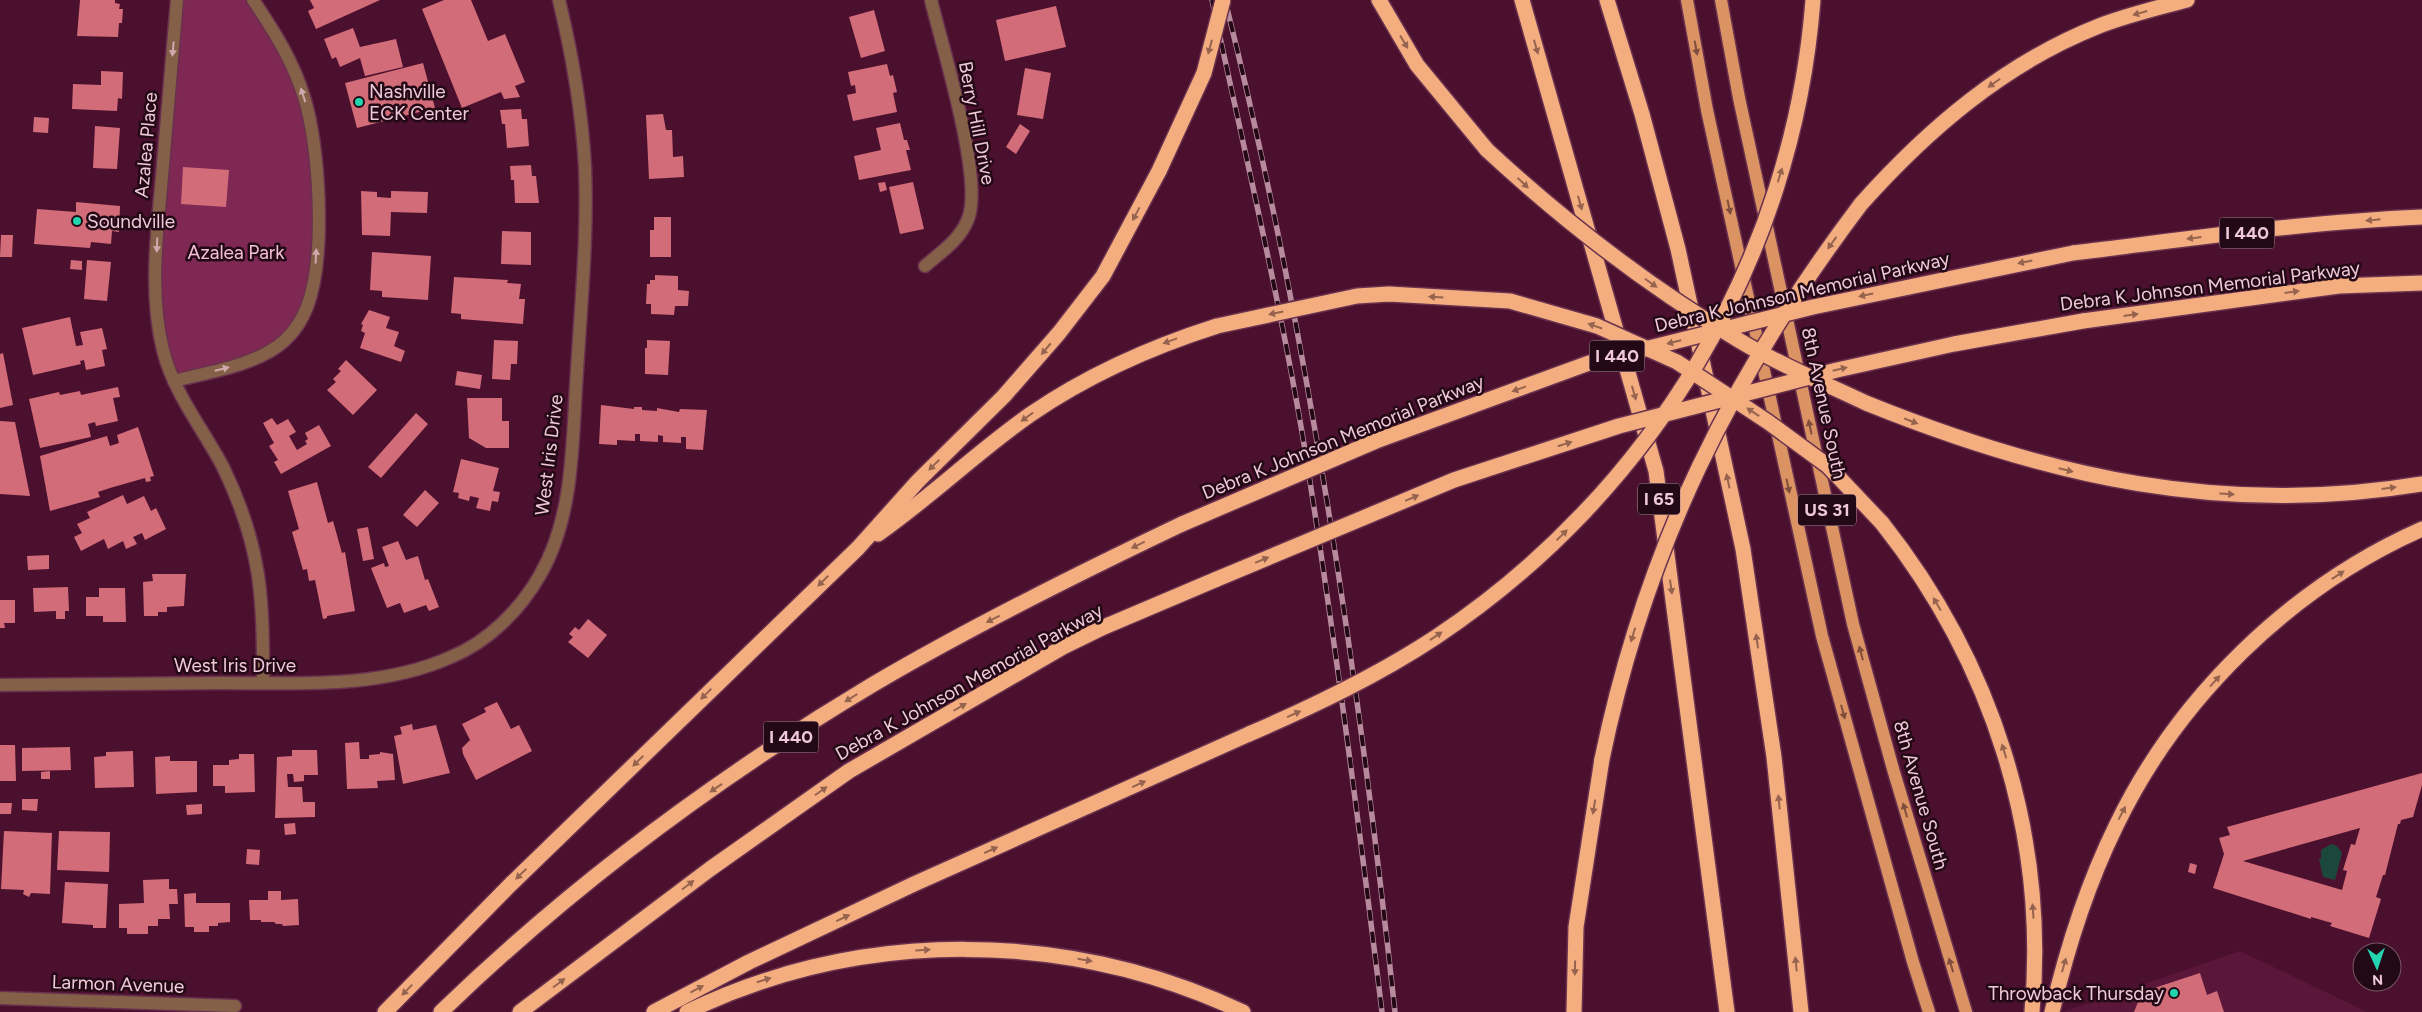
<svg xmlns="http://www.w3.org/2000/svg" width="2422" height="1012" font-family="Figtree,sans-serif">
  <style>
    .built { fill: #5a1739 }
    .green { fill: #7e2853 }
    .water { fill: #1c473b }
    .building { fill: #d26c79; fill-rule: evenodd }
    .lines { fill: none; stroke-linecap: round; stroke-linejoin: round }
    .minor-casing { stroke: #69314d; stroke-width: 15 }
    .major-casing { stroke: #69314d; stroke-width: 15 }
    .highway-casing { stroke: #69314d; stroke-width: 18 }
    .minor { stroke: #846049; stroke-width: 12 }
    .major { stroke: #dc9363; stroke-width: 12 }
    .highway { stroke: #f4ad7f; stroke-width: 15 }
    .rail-casing { stroke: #b78a9d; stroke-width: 5.5 }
    .rail { stroke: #230915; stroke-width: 4; stroke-dasharray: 11; stroke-linecap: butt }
    .highway-bridge-casing { stroke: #69314d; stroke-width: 18; stroke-linecap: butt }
    .highway-bridge { stroke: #f4ad7f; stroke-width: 15 }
    .oneway { fill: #96634f }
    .oneway2 { fill: #804e3c }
    .oneway3 { fill: #cfaaac }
    .poi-dot { fill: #22d5af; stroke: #230915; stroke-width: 2 }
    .labels { text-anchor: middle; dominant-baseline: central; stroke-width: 5; stroke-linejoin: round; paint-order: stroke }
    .shield { fill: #230915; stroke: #b28f9d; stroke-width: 1 }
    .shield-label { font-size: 18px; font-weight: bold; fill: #efc9d7 }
    .poi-label { font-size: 19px; fill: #efc9d7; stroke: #230915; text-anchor: start }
    .street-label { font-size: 19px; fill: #efc9d7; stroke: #230915 }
    .park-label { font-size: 19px; fill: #f4c0d4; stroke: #230915 }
  </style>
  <rect width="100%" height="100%" fill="#4c102f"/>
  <polygon class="built" points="2240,951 2367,1012 2063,1012"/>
  <polygon class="green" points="177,0 253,0 294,70 318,173 308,305 277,347 174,381 163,351 156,243"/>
  <polygon class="water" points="2331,844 2337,846 2342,853 2335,880 2323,877 2319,859 2321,859 2321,850"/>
  <g class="building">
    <polygon points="80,0 115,0 115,3 120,4 119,9 123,9 122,23 119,23 118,37 77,36"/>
    <polygon points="310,0 380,0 316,29 308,11 314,8"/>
    <polygon points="444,0 471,0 488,41 505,34 525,82 515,86 520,97 504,99 501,92 462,108 422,9"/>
    <polygon points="1056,6 1066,47 1005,61 996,20"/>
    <polygon points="874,10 885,51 861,58 849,17"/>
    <polygon points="353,28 360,47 396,39 403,67 365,76 360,58 340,67 336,57 332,59 324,39"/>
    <polygon points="423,63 435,108 357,128 345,83"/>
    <polygon points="887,64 890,76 893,75 897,92 893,93 897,112 853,121 847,95 856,93 855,85 851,86 848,72"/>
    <polygon points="1025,68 1051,73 1043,119 1017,115"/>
    <polygon points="101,71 123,72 122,99 118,98 117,111 72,109 73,84 101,85"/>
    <polygon points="521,109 522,119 527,119 529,146 507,148 505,124 502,124 500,110"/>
    <polygon points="663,114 666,130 672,130 673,157 683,156 684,177 649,179 646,115"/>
    <polygon points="34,117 49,118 48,133 33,132"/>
    <polygon points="900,123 904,140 907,140 910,150 906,150 911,170 859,180 854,156 881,150 876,128"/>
    <polygon points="1020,124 1030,131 1016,154 1006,147"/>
    <polygon points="95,126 120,128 117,169 93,168"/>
    <polygon points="531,165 532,176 536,176 539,203 515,203 514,180 511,180 510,166"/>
    <polygon points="183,167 229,170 226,207 181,204"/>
    <polygon points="885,182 887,190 880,192 878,183"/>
    <polygon points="913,182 924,229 900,234 889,187"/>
    <polygon points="361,191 377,192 377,197 391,198 391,191 428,192 427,213 391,212 390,236 362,235"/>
    <polygon points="76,202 120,206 119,232 112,231 111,244 91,242 90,248 34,244 37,209 76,212"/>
    <polygon points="654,217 671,217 671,257 650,257 650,230 654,230"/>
    <polygon points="502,231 531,232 531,265 501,264"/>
    <polygon points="1,235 13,235 12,257 0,257"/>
    <polygon points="372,252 431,256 428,300 382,297 382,291 370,290"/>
    <polygon points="71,260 82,261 82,270 70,269"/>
    <polygon points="87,260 111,262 107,301 84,299"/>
    <polygon points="655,275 678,276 678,290 689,291 688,306 675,306 674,315 651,314 651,304 646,304 647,284 650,284 650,280 655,280"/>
    <polygon points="454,277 508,280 507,283 521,284 519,299 525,299 523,324 461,319 461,314 451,313"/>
    <polygon points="369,310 390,317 386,328 399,332 394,346 405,351 401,362 360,348 365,333 361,331 363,325 361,324"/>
    <polygon points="70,317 76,346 83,345 80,332 102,328 107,349 102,350 105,366 86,370 84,360 80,361 81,364 33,375 22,328"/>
    <polygon points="494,340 518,341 517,364 511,364 510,380 492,379"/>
    <polygon points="647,340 670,341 668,375 645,374 645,348 647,348"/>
    <polygon points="3,353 13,405 0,408 0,354"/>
    <polygon points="346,360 377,390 353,415 327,390 336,382 333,379 341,371 338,369"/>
    <polygon points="457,371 482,375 480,389 455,385"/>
    <polygon points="118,387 120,397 113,398 118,421 96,426 95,422 88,424 91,437 40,448 29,399 59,392 60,395 80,391 81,395"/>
    <polygon points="467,398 502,398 502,421 509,421 509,448 486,448 469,438"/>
    <polygon points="601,405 634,409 634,407 642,407 642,410 657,411 657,408 679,412 680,409 707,410 703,450 686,449 686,437 681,437 681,443 663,442 663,436 658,435 658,442 640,441 640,434 635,434 635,441 617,440 617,445 599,444"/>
    <polygon points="416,413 428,424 381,478 368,467"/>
    <polygon points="272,418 277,425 288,419 296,432 289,436 297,450 307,444 305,441 308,439 305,433 319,425 331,446 281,474 274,462 278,460 269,446 274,443 263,423"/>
    <polygon points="0,421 15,422 30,496 0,494"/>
    <polygon points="138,427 154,476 150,477 151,481 146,482 145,478 110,488 98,492 100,497 50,511 40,456 107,436 110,446 119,443 117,435"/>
    <polygon points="461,459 499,468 493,491 500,492 498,502 492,501 490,511 476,508 479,498 470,496 469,501 458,498 459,493 453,492"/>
    <polygon points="317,482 328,523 333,521 342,553 345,552 355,611 327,616 327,618 323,619 315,580 309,581 307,569 303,570 292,532 299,529 288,491"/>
    <polygon points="425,490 439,503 417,527 403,515"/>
    <polygon points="123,495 127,504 144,496 151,511 156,508 166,529 145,540 142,533 133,537 137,544 126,549 123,541 108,549 104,539 81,551 74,537 82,533 77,524 90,518 87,512"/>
    <polygon points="368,527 374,559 363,561 357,529"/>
    <polygon points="398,541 406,560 418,556 425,580 428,579 439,607 429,611 426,605 404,613 400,603 387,608 371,568 384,563 385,567 389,566 382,547"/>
    <polygon points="49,555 49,569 28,570 27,556"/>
    <polygon points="152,574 186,574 184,606 167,607 167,612 158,612 158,616 144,616 143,582 153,581"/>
    <polygon points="68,587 69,611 65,611 65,619 56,619 56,611 34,612 33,588"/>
    <polygon points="99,588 125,588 126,622 103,622 103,616 86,616 86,597 99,597"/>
    <polygon points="0,600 15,600 15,623 4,623 5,628 0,628"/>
    <polygon points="588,619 607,635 588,658 568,642 573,637 569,634 575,627 579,630"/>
    <polygon points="497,702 511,729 519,725 532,751 476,780 463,754 462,748 470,740 462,724 486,712 484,708"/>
    <polygon points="412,724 413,730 436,725 450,773 403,784 394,736 402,734 400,727"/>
    <polygon points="359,742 360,759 369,759 369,755 380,754 380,752 393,754 395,780 377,781 378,788 347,789 345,743"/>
    <polygon points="0,745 15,745 16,781 0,781"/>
    <polygon points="70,747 71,770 22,771 22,748"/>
    <polygon points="292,750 317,750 318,775 304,775 304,781 294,782 293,774 287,774 288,787 302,787 303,802 315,802 315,817 275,818 277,757 292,756"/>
    <polygon points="133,751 134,787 95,788 94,757 106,756 106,752"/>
    <polygon points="239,754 254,754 255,792 225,793 225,786 213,786 213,765 229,765 229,760 239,759"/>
    <polygon points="170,756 170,761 197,761 197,792 156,794 155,757"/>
    <polygon points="50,771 50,779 41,779 41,772"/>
    <path d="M2422,773V785L2413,817L2401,820L2400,824H2398L2385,875H2383L2376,897L2381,899L2369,938L2330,926L2332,923L2311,917V919L2213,888L2224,854L2219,838L2230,835L2227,827ZM2360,828L2355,845L2351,844L2343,870L2347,871L2342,890L2243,861Z"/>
    <polygon points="22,799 38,799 37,811 22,810"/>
    <polygon points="0,803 12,803 11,814 0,814"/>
    <polygon points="202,804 202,814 187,815 186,805"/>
    <polygon points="295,823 296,834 285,835 284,824"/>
    <polygon points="4,831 52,833 50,894 31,893 29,897 23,894 24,890 1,889"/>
    <polygon points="59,831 110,832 109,872 57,870"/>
    <polygon points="247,849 260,850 259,865 246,864"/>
    <polygon points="2190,863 2197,865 2195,874 2188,872"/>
    <polygon points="169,879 169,889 177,889 178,904 169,904 170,919 158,919 158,926 148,926 148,934 127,934 127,928 119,928 119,904 144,903 143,880"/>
    <polygon points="65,882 108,884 106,928 93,928 93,925 62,923"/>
    <polygon points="268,891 281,891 281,900 298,899 299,925 283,926 282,924 276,924 274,922 261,922 261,920 250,920 249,900 268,900"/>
    <polygon points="196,893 196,903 230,903 230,922 218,923 218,926 209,926 209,932 194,932 194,927 185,927 184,894"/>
    <polygon points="2200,973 2207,995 2217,991 2224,1012 2134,1012 2142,992"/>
  </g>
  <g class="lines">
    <g class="minor-casing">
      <g id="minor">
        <path d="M177,0C172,59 167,118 162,177C157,233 149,294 163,350C173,392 203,429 223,467C261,545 264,599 263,683"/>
        <path d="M925,266C941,252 960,240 968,219C984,180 942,46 931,0"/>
        <path d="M174,381C208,372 258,365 284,341C294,332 302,320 307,307C326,258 320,147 304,97C293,61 274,31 253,0"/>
        <path d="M0,685C74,684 148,684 221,683C298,683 380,689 451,657C488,642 520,610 540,575C575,515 572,438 577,371C581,303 588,234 585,167C582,111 572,54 559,0"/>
        <polyline points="0,998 235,1006"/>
      </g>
    </g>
    <g class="major-casing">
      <g id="major">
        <polyline points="1687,0 1707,110 1822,636 1913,962 1929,1012"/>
        <polyline points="1721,0 1739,98 1853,624 1893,769 1966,1012"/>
      </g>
    </g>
    <g class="highway-casing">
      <g id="highway">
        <polyline points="1379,0 1417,65 1487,150"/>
        <polyline points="1522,0 1656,471 1727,1012"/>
        <polyline points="1607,0 1642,114 1678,249 1743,549 1774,757 1801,1012"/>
        <path d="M1861,204C1928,129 2005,63 2099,26C2127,15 2157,8 2187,0"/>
        <path d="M2073,253C2189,239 2305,222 2422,217"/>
        <polyline points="2083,321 2339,286 2422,283"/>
        <path d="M1866,403C2049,477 2224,517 2422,484"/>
        <path d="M1882,523C1992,662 2048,835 2032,1012"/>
        <path d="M878,534C931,497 978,451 1031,414C1088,375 1151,347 1217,326"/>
        <polyline points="385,1012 511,884 858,548 918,481 1004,396 1059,333 1103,276 1159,171"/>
        <path d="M441,1012C570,887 718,777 872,685C972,626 1077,574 1182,524"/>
        <polyline points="520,1012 710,869 849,771 1063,647 1104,627 1217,579"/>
        <polyline points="654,1012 749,962 914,884 1249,734"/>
        <path d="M687,1012C862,928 1067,929 1243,1012"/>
        <polyline points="1574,1012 1576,927 1602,759"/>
        <path d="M2052,1012C2067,948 2087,885 2116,826C2178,697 2291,587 2422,529"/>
      </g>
    </g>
    <use href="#minor" class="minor"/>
    <use href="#major" class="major"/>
    <use href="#highway" class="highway"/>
    <g class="rail-casing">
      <g id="rail">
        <path d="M1212,0C1244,150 1280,299 1305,450C1335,637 1359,824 1382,1012"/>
        <path d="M1225,0C1308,332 1358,672 1395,1012"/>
      </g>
    </g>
    <use href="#rail" class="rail"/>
    <g class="highway-bridge-casing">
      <g id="highway-bridge">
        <path d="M1487,150C1565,222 1649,287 1740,341C1780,365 1824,383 1866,403"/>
        <polyline points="1159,171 1204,73 1223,0"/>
        <polyline points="1217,326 1357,296 1389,294 1510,301 1597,326 1677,362 1768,422 1828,466 1882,523"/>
        <polyline points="1182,524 1376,441 1589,363 1813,307 2073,253"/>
        <polyline points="1217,579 1454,480 1619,426 1837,370 1954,344 2083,321"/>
        <path d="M1249,734C1314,706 1377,676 1436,637C1652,493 1793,260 1813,0"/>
        <path d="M1602,759C1646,547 1731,376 1861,204"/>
      </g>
    </g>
    <use href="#highway-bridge" class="highway-bridge"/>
  </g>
  <defs><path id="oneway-solid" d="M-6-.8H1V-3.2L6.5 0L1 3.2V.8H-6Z" transform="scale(1.25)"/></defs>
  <g class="oneway">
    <use href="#oneway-solid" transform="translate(2140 13) rotate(164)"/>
    <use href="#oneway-solid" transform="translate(1404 42) rotate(59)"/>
    <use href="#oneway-solid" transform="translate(1210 47) rotate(105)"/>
    <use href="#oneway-solid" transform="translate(1536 47) rotate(74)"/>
    <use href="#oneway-solid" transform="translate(1994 83) rotate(145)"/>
    <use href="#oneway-solid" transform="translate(1780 175) rotate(-73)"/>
    <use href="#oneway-solid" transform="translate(1523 183) rotate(43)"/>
    <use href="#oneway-solid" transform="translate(1580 203) rotate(74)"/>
    <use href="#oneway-solid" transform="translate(1136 214) rotate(118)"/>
    <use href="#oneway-solid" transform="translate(2373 220) rotate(174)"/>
    <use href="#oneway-solid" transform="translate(2194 238) rotate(173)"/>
    <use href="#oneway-solid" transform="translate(1832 243) rotate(126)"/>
    <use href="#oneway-solid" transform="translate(2025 262) rotate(169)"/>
    <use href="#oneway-solid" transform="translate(1651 283) rotate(35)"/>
    <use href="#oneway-solid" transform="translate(2292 292) rotate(-8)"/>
    <use href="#oneway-solid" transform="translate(1866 295) rotate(168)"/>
    <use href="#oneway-solid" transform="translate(1436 297) rotate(-177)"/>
    <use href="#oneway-solid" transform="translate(1276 313) rotate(168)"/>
    <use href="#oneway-solid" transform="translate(2131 315) rotate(-8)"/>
    <use href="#oneway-solid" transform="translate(1595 326) rotate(-161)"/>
    <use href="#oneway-solid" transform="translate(1170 341) rotate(160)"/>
    <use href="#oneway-solid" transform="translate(1674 342) rotate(166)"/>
    <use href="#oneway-solid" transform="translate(1046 349) rotate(130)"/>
    <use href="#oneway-solid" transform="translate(1840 369) rotate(-13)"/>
    <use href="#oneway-solid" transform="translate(1519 389) rotate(160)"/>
    <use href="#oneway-solid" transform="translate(1634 393) rotate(74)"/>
    <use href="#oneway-solid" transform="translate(1753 412) rotate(-147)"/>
    <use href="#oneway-solid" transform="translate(1027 417) rotate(144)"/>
    <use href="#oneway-solid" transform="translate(1911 421) rotate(21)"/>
    <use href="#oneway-solid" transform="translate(1565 444) rotate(-18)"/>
    <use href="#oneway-solid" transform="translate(934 465) rotate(136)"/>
    <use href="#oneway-solid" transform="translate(2066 470) rotate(14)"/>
    <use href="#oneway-solid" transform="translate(1728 481) rotate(-102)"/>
    <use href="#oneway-solid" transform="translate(2389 488) rotate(-7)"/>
    <use href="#oneway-solid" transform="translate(2227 494) rotate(3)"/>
    <use href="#oneway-solid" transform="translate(1412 498) rotate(-23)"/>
    <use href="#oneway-solid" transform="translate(1562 535) rotate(-44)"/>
    <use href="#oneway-solid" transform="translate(1138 545) rotate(154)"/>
    <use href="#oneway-solid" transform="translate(1262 560) rotate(-23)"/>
    <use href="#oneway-solid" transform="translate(2338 575) rotate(-33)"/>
    <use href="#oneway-solid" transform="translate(823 581) rotate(135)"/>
    <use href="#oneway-solid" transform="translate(1671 587) rotate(82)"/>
    <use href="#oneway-solid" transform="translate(1937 604) rotate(-121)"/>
    <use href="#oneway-solid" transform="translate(993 619) rotate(153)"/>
    <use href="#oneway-solid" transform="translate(1633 635) rotate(107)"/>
    <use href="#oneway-solid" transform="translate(1436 636) rotate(-34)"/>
    <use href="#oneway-solid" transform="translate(1757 641) rotate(-98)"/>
    <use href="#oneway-solid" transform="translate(2215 681) rotate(-48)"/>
    <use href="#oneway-solid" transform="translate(706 694) rotate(136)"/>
    <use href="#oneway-solid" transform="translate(851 698) rotate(148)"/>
    <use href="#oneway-solid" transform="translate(960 707) rotate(-30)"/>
    <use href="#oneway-solid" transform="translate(1294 714) rotate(-24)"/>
    <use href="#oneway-solid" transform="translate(2004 751) rotate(-107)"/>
    <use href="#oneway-solid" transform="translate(638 761) rotate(135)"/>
    <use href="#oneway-solid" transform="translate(1139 784) rotate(-24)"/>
    <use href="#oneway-solid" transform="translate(716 788) rotate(146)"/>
    <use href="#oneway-solid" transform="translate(821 791) rotate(-35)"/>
    <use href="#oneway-solid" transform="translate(1779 802) rotate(-96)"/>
    <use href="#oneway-solid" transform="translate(1594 807) rotate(99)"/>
    <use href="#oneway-solid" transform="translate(2122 813) rotate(-62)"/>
    <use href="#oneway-solid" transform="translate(991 850) rotate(-24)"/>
    <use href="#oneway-solid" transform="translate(521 874) rotate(136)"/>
    <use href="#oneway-solid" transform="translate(688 885) rotate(-37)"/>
    <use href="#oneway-solid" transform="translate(2033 911) rotate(-94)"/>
    <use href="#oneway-solid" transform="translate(843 918) rotate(-25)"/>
    <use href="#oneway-solid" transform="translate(923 950) rotate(-3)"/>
    <use href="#oneway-solid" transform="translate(1085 960) rotate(10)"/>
    <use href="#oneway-solid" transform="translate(1796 964) rotate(-96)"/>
    <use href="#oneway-solid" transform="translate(2064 965) rotate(-74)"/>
    <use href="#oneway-solid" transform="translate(1575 968) rotate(91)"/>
    <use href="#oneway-solid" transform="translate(764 980) rotate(-18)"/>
    <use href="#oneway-solid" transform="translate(559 983) rotate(-37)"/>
    <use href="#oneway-solid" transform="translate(697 989) rotate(-28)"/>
    <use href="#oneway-solid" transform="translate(407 990) rotate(134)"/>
  </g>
  <g class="oneway2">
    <use href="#oneway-solid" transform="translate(1696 48) rotate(80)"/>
    <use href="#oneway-solid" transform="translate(1729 207) rotate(78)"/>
    <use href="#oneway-solid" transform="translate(1810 427) rotate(-102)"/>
    <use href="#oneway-solid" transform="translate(1788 486) rotate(78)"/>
    <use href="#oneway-solid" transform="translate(1861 653) rotate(-105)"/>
    <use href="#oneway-solid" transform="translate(1843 712) rotate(75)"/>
    <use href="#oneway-solid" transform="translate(1905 810) rotate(-106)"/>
    <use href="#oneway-solid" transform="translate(1951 965) rotate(-107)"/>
  </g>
  <g class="oneway3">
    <use href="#oneway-solid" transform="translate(173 49) rotate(95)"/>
    <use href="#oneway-solid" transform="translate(303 95) rotate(-108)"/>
    <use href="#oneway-solid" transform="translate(157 245) rotate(92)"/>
    <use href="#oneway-solid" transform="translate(316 256) rotate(-87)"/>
    <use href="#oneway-solid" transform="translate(222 369) rotate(-14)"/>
  </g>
  <g class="poi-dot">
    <circle cx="359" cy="102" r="5"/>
    <circle cx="77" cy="221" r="5"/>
    <circle cx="2174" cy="993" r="5"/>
  </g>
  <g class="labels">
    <g class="shield">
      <rect x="2219.5" y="217.5" width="55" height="31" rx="4"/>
      <rect x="1589.5" y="340.5" width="55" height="31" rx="4"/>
      <rect x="1638" y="483.5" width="42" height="31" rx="4"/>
      <rect x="1798" y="494.5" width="58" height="31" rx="4"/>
      <rect x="763.5" y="721.5" width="55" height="31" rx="4"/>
    </g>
    <g class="shield-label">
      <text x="2247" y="233">I 440</text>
      <text x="1617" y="356">I 440</text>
      <text x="1659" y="499">I 65</text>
      <text x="1827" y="510">US 31</text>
      <text x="791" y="737">I 440</text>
    </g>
    <g class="poi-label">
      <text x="369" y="91">Nashville<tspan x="369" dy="22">ECK Center</tspan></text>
      <text x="87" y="221">Soundville</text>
      <text x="2164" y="993" text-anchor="end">Throwback Thursday</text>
    </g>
    <g class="street-label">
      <text transform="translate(977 123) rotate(79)">Berry Hill Drive</text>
      <text transform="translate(146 145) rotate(-85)">Azalea Place</text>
      <text transform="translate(2210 286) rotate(-7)">Debra K Johnson Memorial Parkway</text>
      <text transform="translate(1802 292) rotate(-13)">Debra K Johnson Memorial Parkway</text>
      <text transform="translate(1824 403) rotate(78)">8th Avenue South</text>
      <text transform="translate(1343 437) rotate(-22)">Debra K Johnson Memorial Parkway</text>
      <text transform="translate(549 455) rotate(-83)">West Iris Drive</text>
      <text x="235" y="665">West Iris Drive</text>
      <text transform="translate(969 682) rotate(-29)">Debra K Johnson Memorial Parkway</text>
      <text transform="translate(1921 795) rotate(74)">8th Avenue South</text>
      <text transform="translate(118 984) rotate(2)">Larmon Avenue</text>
    </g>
    <g class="park-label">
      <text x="236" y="252">Azalea Park</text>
    </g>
  </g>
  <g transform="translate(2377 967) rotate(177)"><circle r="24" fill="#230915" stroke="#755663"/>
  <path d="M0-4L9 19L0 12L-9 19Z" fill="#22d5af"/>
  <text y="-8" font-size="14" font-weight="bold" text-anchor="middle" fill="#efc9d7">N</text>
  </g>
</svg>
